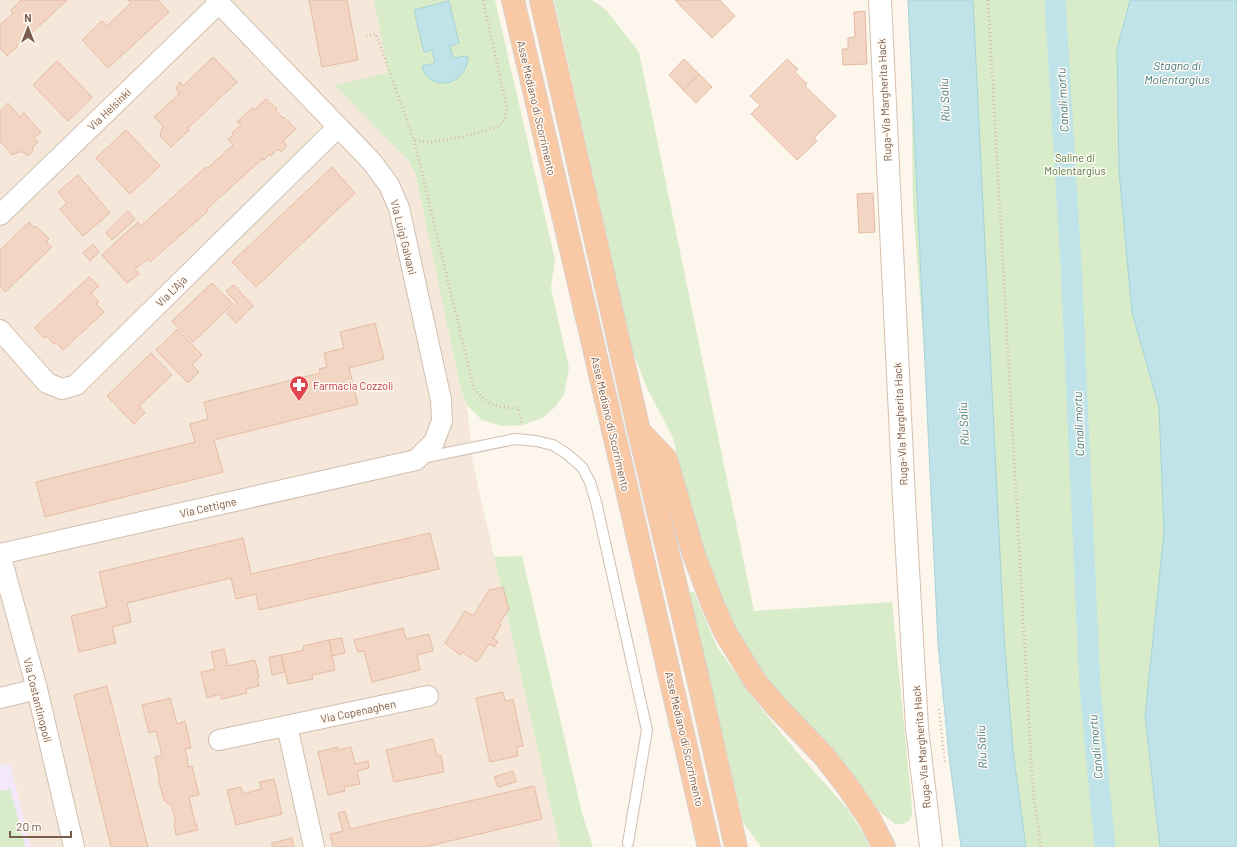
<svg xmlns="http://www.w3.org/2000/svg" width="1237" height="847" font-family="Barlow,sans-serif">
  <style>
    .residential { fill: #f5e8da }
    .education { fill: #f3e8fa }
    .green { fill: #d8ecc9 }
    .water { fill: #bfe3e8; stroke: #a5d3da }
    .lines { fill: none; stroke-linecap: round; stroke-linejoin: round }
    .canal { stroke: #bfe3e8; stroke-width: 21 }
    .building { fill: #f3d5c3; stroke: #e6bba3 }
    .service-casing { stroke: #d1beb0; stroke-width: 12 }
    .minor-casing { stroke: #d1beb0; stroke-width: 22 }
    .secondary-casing { stroke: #d6c0b0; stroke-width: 24 }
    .trunk-casing { stroke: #dad1cd; stroke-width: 24 }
    .path { stroke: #d9b8a5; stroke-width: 2.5; stroke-dasharray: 1 3; stroke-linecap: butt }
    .service { stroke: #fff; stroke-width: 10 }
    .minor { stroke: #fff; stroke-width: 20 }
    .secondary { stroke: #fff; stroke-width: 22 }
    .trunk { stroke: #f9c8a4; stroke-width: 22 }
    .labels { text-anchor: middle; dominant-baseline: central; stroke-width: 3; stroke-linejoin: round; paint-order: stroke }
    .street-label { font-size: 11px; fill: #7a5c4d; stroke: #fffaf3 }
    .park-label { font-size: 11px; fill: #537a41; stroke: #fffaf3 }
    .health-label { font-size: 11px; fill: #be3a42; stroke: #fffaf3; text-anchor: start }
    .water-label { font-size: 12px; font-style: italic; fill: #437c86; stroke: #fffaf3 }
  </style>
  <rect width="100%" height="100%" fill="#fdf6ec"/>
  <polygon class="residential" points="0,0 374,0 388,73 334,85 409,161 417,176 461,390 467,405 473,464 560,847 0,847"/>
  <polygon class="education" points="10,763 31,847 0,847 0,765"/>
  <g class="green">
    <polygon points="374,0 495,0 555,260 551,288 569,368 564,395 554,408 542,418 523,425 502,426 482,420 467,405 461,390 416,176 409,161 334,85 388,73"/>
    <polygon points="554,0 592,0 606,10 639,52 754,611 892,602 912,807 912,816 909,821 902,824 895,824 881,813 834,755 786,703 761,670 736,630 717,593 686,492 673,438 648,390 633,353"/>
    <polygon points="910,0 1237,0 1237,847 961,847 943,685 933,539 931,437 913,207"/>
    <polygon points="522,556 582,813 593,847 560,847 494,557"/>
    <polygon points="689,592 694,592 717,647 760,707 796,751 846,807 863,833 870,847 761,847 743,822"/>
    <polygon points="10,789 25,847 0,847 0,791"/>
  </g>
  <g class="water">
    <polygon points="908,0 973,0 1004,637 1013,751 1026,847 961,847 949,756 938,643"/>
    <polygon points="1130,0 1237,0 1237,847 1160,847 1145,715 1164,533 1159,407 1132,312 1119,171 1117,49"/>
    <path d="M449,1L459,43L450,46L453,58L468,56C467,88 428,92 422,66L435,63L432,50L424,52L414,10Z"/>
  </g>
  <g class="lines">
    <polyline class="canal" points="1055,0 1071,264 1090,688 1105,847"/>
  </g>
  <g class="building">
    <polygon points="21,0 67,0 7,56 0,48 0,25 13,13 11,10"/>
    <polygon points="128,0 158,0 169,12 108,68 82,40 102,21 107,26 131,3"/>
    <polygon points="309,0 347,0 358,60 322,67"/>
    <polygon points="675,0 720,0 735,16 712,38"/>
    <polygon points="865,11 867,64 843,65 842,49 848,49 848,38 855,37 854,12"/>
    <polygon points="213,57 237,82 188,128 189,130 171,147 162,138 160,134 163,126 154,117 179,94 176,88 180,82 183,86"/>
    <polygon points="684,59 699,74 683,90 669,75"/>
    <polygon points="787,59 798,69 795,72 807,84 805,86 836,116 814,138 817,141 797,160 751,114 760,105 750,96"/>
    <polygon points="57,61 92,97 68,121 33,85"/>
    <polygon points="699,74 712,87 696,103 683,90"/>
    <polygon points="266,99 277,109 276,111 283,118 284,117 296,129 283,141 287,146 281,152 278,149 271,156 270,154 264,160 262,159 207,209 208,211 150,262 148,259 135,269 139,274 127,283 102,255 138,222 141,226 206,167 208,168 233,145 228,139 233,135 232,133 241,125 237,122 252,108 254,110"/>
    <polygon points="8,103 20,117 24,113 41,132 34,138 38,142 32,148 33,150 28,156 23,152 19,152 12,155 0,141 0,111"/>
    <polygon points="126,130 160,166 130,194 96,158"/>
    <polygon points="332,167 355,193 256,287 232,262"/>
    <polygon points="78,175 110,213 83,236 60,209 67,203 58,192"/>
    <polygon points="873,193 875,232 859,233 857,194"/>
    <polygon points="128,211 135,219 112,240 106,233"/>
    <polygon points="29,222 34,228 36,226 49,239 46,242 52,247 5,292 0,286 0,250"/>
    <polygon points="93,244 99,252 90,261 83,253"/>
    <polygon points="89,277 99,286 91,293 99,302 96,304 104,312 63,350 56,342 54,344 46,336 44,338 34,328"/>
    <polygon points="212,283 233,304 193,342 172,321"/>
    <polygon points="234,285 253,306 236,323 227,313 237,303 226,291"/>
    <polygon points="375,323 384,359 349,368 358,404 214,440 223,472 45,517 36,482 195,442 190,424 208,419 204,402 320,373 319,369 327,367 324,353 344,348 340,332"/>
    <polygon points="177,329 202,355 192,365 199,372 188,383 156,350"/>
    <polygon points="151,353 172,375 139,406 145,413 134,424 107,396"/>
    <polygon points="430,533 439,569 259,610 256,594 236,599 231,578 127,603 131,622 112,627 116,643 79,652 71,616 107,607 99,572 243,538 251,574"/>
    <polygon points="503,587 509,609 499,624 501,625 493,638 498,642 494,647 489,644 477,662 462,652 460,655 445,643 465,611 473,616 489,590"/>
    <polygon points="403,628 406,639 429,634 433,651 417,655 420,670 372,682 364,651 358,652 354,640"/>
    <polygon points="342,638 345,653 332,656 329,640"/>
    <polygon points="329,640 335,670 312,675 313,679 288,684 281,655 304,650 303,646"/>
    <polygon points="224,649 228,666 255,660 259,677 257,678 259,686 246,689 247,693 222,699 220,694 207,698 201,672 215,669 211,652"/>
    <polygon points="281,655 285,672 272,675 269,657"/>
    <polygon points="107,686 148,847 111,847 74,695"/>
    <polygon points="503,692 505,701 513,699 523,746 517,747 518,756 490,762 476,698"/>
    <polygon points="170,698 177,724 185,721 191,748 185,749 188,761 187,761 188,767 192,766 199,795 189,797 195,823 196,823 198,830 176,835 174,824 176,822 171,804 167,803 164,800 158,778 159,777 155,757 162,755 156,731 149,733 142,705"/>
    <polygon points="433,739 437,756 441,755 444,772 394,782 386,750"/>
    <polygon points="338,747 338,750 351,747 355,764 368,761 369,768 357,771 360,784 344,787 345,791 328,795 318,752"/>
    <polygon points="513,771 516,782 498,787 494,777"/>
    <polygon points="274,779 282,814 236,825 227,790 241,787 243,794 261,789 260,782"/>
    <polygon points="534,786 542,819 425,847 333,847 330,834 343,831 338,813 345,811 350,829"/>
    <polygon points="292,838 294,847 272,847 272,843"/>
  </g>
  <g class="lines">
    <g class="service-casing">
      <polyline id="service" points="422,458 515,439 536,441 553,445 567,454 582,467 590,482 596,502 647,730 628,843"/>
    </g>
    <g class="minor-casing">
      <g id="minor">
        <polyline points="0,215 219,3"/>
        <polyline points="0,330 47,383 62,389 76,385 338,127"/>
        <polyline points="0,554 416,460 434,442 442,421 441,400 399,208 389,185 372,162 216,0"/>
        <polyline points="0,554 37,689 74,847"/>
        <polyline points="0,698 37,689"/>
        <polyline points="287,726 314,847"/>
        <polyline points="219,740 428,696"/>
      </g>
    </g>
    <g class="secondary-casing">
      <polyline id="secondary" points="880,0 904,499 917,728 931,847"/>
    </g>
    <g class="trunk-casing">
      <g id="trunk">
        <path d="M513,0C577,283 646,564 709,847"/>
        <polyline points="541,0 639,431 699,683 736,847"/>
        <polyline points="639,431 666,459 694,555 713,605 725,632 755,681 776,706 824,756 848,787 869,818 884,847"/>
      </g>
    </g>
    <g class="path">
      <polyline points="988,0 1033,792 1041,847"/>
      <polyline points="366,36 376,34 414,140 430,142 462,137 500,126 505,119 507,109 483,0"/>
      <path d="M414,140L474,389C488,405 497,408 518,408L522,424"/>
      <polyline points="939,709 945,764"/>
    </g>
    <use href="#service" class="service"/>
    <use href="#minor" class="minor"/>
    <use href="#secondary" class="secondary"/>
    <use href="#trunk" class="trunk"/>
  </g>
  <defs>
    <g id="pharmacy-pin" transform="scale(1)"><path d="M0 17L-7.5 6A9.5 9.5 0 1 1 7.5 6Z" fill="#e0444e" stroke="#fffaf3"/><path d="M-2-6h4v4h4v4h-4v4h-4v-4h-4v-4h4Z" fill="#fff"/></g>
  </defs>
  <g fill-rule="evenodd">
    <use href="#pharmacy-pin" x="299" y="385"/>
  </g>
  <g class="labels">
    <g class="street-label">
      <text transform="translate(884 100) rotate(-93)">Ruga-Via Margherita Hack</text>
      <text transform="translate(537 108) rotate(77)">Asse Mediano di Scorrimento</text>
      <text transform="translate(109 109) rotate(-44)">Via Helsinki</text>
      <text transform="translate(404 237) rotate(76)">Via Luigi Galvani</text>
      <text transform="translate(171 291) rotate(-45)">Via L'Aja</text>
      <text transform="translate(611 424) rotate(77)">Asse Mediano di Scorrimento</text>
      <text transform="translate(900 424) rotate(-93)">Ruga-Via Margherita Hack</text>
      <text transform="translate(208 507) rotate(-13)">Via Cettigne</text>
      <text transform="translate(38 700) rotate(76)">Via Costantinopoli</text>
      <text transform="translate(358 711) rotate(-12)">Via Copenaghen</text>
      <text transform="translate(685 739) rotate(77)">Asse Mediano di Scorrimento</text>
      <text transform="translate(921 747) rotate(-95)">Ruga-Via Margherita Hack</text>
    </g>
    <g class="park-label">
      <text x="1075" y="157">Saline di<tspan x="1075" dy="13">Molentargius</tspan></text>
    </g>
    <g class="health-label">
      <text x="313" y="385">Farmacia Cozzoli</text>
    </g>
    <g class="water-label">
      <text x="1177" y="65">Stagno di<tspan x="1177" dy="14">Molentargius</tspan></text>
      <text transform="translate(944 100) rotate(-93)">Riu Saliu</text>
      <text transform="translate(1062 100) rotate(-93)">Canali mortu</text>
      <text transform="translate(963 424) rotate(-93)">Riu Saliu</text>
      <text transform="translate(1078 424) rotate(-92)">Canali mortu</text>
      <text transform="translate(981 747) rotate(-93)">Riu Saliu</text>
      <text transform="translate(1095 747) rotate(-95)">Canali mortu</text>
    </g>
  </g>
  <g transform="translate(28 28)" stroke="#fffaf3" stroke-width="3" paint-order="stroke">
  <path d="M0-3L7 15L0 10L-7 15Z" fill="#7a5c4d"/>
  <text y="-6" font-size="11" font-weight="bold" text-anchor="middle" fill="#7a5c4d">N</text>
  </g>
  <path d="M10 831v6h61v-6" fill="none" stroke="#7a5c4d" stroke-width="2"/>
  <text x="16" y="831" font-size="12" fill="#7a5c4d" stroke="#fffaf3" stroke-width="3" paint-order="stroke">20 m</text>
</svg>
